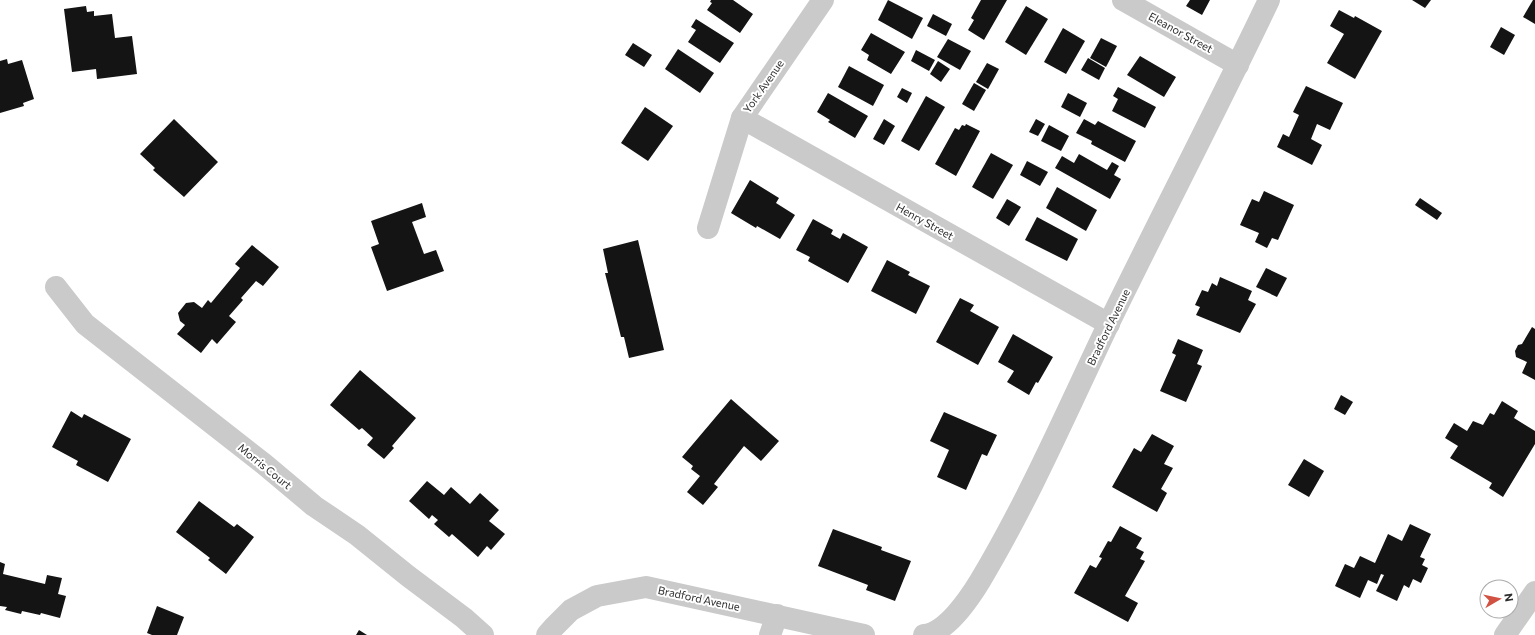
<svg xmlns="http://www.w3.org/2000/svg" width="1535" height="635" font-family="Commissioner,sans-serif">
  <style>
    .building { fill: #141414 }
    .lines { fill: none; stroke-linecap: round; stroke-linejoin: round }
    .minor { stroke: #cacaca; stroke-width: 22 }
    .tertiary { stroke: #cacaca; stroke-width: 22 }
    .labels { text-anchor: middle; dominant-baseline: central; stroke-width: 4; stroke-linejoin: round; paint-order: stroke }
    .street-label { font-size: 11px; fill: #2d2d2d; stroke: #fff }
  </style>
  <rect width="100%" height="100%" fill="#fff"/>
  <g class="building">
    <polygon points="711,0 733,0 753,14 740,33 707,10 712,3 710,2"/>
    <polygon points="888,0 923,18 912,39 878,20"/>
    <polygon points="981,0 1007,0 984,40 968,30 974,20 971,18"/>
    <polygon points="1190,0 1210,0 1202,15 1186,6"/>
    <polygon points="1412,0 1431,0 1425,8"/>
    <polygon points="1533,0 1535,0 1535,24 1523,17"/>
    <polygon points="86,6 87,12 94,11 94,16 112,14 115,38 132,36 137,74 97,79 96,69 72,72 64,9"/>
    <polygon points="1026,6 1048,19 1026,55 1005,42"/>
    <polygon points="1339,10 1354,18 1355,16 1382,31 1355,79 1327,63 1344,34 1330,26"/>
    <polygon points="933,14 952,24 946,36 927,26"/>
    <polygon points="696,19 734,43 720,63 688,42 696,30 691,27"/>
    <polygon points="1501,27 1515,35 1504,55 1490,47"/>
    <polygon points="1063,28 1085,41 1066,74 1044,62"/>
    <polygon points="871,33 905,52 891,74 867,60 869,55 861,50"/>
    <polygon points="1101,38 1117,46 1106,67 1090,58"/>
    <polygon points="948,39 971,51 960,70 937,57"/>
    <polygon points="633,43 652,55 644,67 625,55"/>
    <polygon points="678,49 714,73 700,93 665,69"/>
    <polygon points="916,50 935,60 929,71 911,61"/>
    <polygon points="1140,56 1176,77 1164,97 1127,75"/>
    <polygon points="1088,58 1105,68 1099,80 1081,70"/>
    <polygon points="7,59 8,64 22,60 34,99 23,103 24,106 0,113 0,61"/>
    <polygon points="938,61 950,69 941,82 930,74"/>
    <polygon points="987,63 999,69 988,89 976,82"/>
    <polygon points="849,66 884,85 873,106 838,87"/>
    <polygon points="974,83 986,90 974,111 962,104"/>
    <polygon points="1306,86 1343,103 1330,130 1317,124 1311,139 1322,145 1312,165 1277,147 1283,134 1289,137 1299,115 1293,112"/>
    <polygon points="1118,87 1156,107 1145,128 1112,111 1118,99 1113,96"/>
    <polygon points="902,88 912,93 907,103 897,97"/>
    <polygon points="828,93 868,116 855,138 828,122 830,120 817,112"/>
    <polygon points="1068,93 1087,103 1080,117 1061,107"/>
    <polygon points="926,96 945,107 919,151 901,141"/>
    <polygon points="645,107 673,126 648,161 621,143"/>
    <polygon points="174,119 218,162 184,197 153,170 155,168 140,154"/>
    <polygon points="884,119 895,126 884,145 873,139"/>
    <polygon points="1036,119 1045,124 1038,136 1029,132"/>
    <polygon points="1084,119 1095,125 1098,121 1136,141 1125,162 1091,144 1092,141 1076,133"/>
    <polygon points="966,124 980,131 956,176 935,164 955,128 959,130 962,125 965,126"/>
    <polygon points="1049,125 1069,136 1061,151 1041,141"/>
    <polygon points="991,153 1013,165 993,199 972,187"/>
    <polygon points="1079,154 1107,170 1112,162 1119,166 1114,175 1121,179 1110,199 1055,168 1062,156 1074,163"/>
    <polygon points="1027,161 1048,172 1040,186 1020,175"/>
    <polygon points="750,180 779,198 776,203 795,215 780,239 757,226 756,228 731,213"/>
    <polygon points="1057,187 1097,210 1086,231 1046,208"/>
    <polygon points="1264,191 1294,205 1278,240 1272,238 1267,248 1255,242 1259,233 1240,225 1252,199 1259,202"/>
    <polygon points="1420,198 1442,213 1437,220 1415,205"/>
    <polygon points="1007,199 1021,207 1009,226 996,218"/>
    <polygon points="422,203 426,217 412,222 424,254 436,250 444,271 387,291 371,247 379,244 371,221"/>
    <polygon points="1037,217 1078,239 1067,261 1025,240"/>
    <polygon points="813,219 833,230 831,234 840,239 843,233 868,247 848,283 808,261 810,257 796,250"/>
    <polygon points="638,240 664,350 629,358 624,337 621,337 605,273 608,273 603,249"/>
    <polygon points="252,245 279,267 263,286 256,281 241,298 243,300 229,316 236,322 217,344 212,339 201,353 177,334 185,325 180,321 178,313 186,303 194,302 202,308 208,300 211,303 240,268 235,264"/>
    <polygon points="887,260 910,272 908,275 930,286 916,314 871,291"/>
    <polygon points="1266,268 1287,278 1277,297 1256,287"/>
    <polygon points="1220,277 1252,291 1248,300 1256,304 1240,333 1196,315 1200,307 1195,305 1202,290 1208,292 1212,283 1217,286"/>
    <polygon points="960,298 974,305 970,311 999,327 978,365 936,342"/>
    <polygon points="1532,327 1535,329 1535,380 1522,373 1527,362 1516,357 1515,351 1518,345 1522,344"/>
    <polygon points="1013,334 1053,357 1038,383 1036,382 1029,395 1007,382 1014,371 998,362"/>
    <polygon points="1178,339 1203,350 1197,364 1202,366 1186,402 1160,391 1176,355 1172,353"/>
    <polygon points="360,370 416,418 392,446 394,448 384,459 367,445 373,438 362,428 359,430 330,405"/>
    <polygon points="1341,395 1353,402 1345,415 1334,409"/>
    <polygon points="731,399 779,441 761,461 744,446 714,484 718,487 703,505 687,492 700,476 691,469 693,466 682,457"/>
    <polygon points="1502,401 1518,411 1514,418 1535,431 1535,444 1503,497 1489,488 1492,483 1450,458 1458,446 1445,438 1454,423 1467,431 1473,421 1483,425 1490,413 1494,415"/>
    <polygon points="71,411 82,418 84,414 131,439 108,482 76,465 78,461 52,447"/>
    <polygon points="944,412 997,435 987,456 982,454 966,490 937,477 949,450 930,441"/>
    <polygon points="1152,434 1174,446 1164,464 1173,468 1161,489 1167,493 1157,512 1112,487 1134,448 1141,452"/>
    <polygon points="1304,459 1324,471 1309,497 1288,485"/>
    <polygon points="427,481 444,495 451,487 470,504 480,493 499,510 489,521 505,534 491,550 487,546 478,557 452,534 449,537 434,524 438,520 432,515 429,519 409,501"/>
    <polygon points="199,501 234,527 237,524 254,537 226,574 208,560 210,558 176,532"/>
    <polygon points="1410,524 1431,534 1420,557 1425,559 1422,565 1428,568 1421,583 1413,579 1409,588 1404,585 1397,601 1376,591 1384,575 1381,574 1377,584 1368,580 1360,598 1335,586 1345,564 1354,568 1360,556 1375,563 1388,534 1402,541"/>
    <polygon points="1120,526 1142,538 1136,548 1144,552 1140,559 1145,561 1125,596 1138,603 1128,622 1074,593 1090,565 1096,568 1102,558 1099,557 1108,541 1111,542"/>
    <polygon points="833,529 882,547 881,550 911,561 895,601 866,590 868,585 818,566"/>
    <polygon points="0,562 5,564 3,574 45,584 47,575 62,578 58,594 66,596 60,618 41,613 40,615 22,611 21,614 5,610 7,607 0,606"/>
    <polygon points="157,606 184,617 177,635 152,635 147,633"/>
    <polygon points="359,630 367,635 356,635"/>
  </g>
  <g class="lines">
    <g class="minor">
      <polyline points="1123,0 1238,65"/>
      <polyline points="742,118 1109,324"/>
      <polyline points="708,228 742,118 823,0"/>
      <polyline points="56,287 85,324 264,464 314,506 357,535 408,576 464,618 483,635"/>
      <polyline points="547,635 554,627 571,610 597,596 646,587 864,635"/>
      <polyline points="770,635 777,615"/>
      <path d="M924,635C946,633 969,599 980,581C1029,499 1067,411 1108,325C1161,216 1217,109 1269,0"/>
    </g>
    <polyline class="tertiary" points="1505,635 1535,592"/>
  </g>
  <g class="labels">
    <g class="street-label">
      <text transform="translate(1181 32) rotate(29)">Eleanor Street</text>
      <text transform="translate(763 86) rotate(-55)">York Avenue</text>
      <text transform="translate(925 221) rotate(29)">Henry Street</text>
      <text transform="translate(1108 327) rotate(-64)">Bradford Avenue</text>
      <text transform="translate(265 466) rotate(39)">Morris Court</text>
      <text transform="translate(699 598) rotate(12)">Bradford Avenue</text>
    </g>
  </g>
  <g transform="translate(1499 599) rotate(81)"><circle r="19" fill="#ffffff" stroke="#ababab"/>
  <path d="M0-3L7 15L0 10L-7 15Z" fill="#d15242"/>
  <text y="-6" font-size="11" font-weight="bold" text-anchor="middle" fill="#2d2d2d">N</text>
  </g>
</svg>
